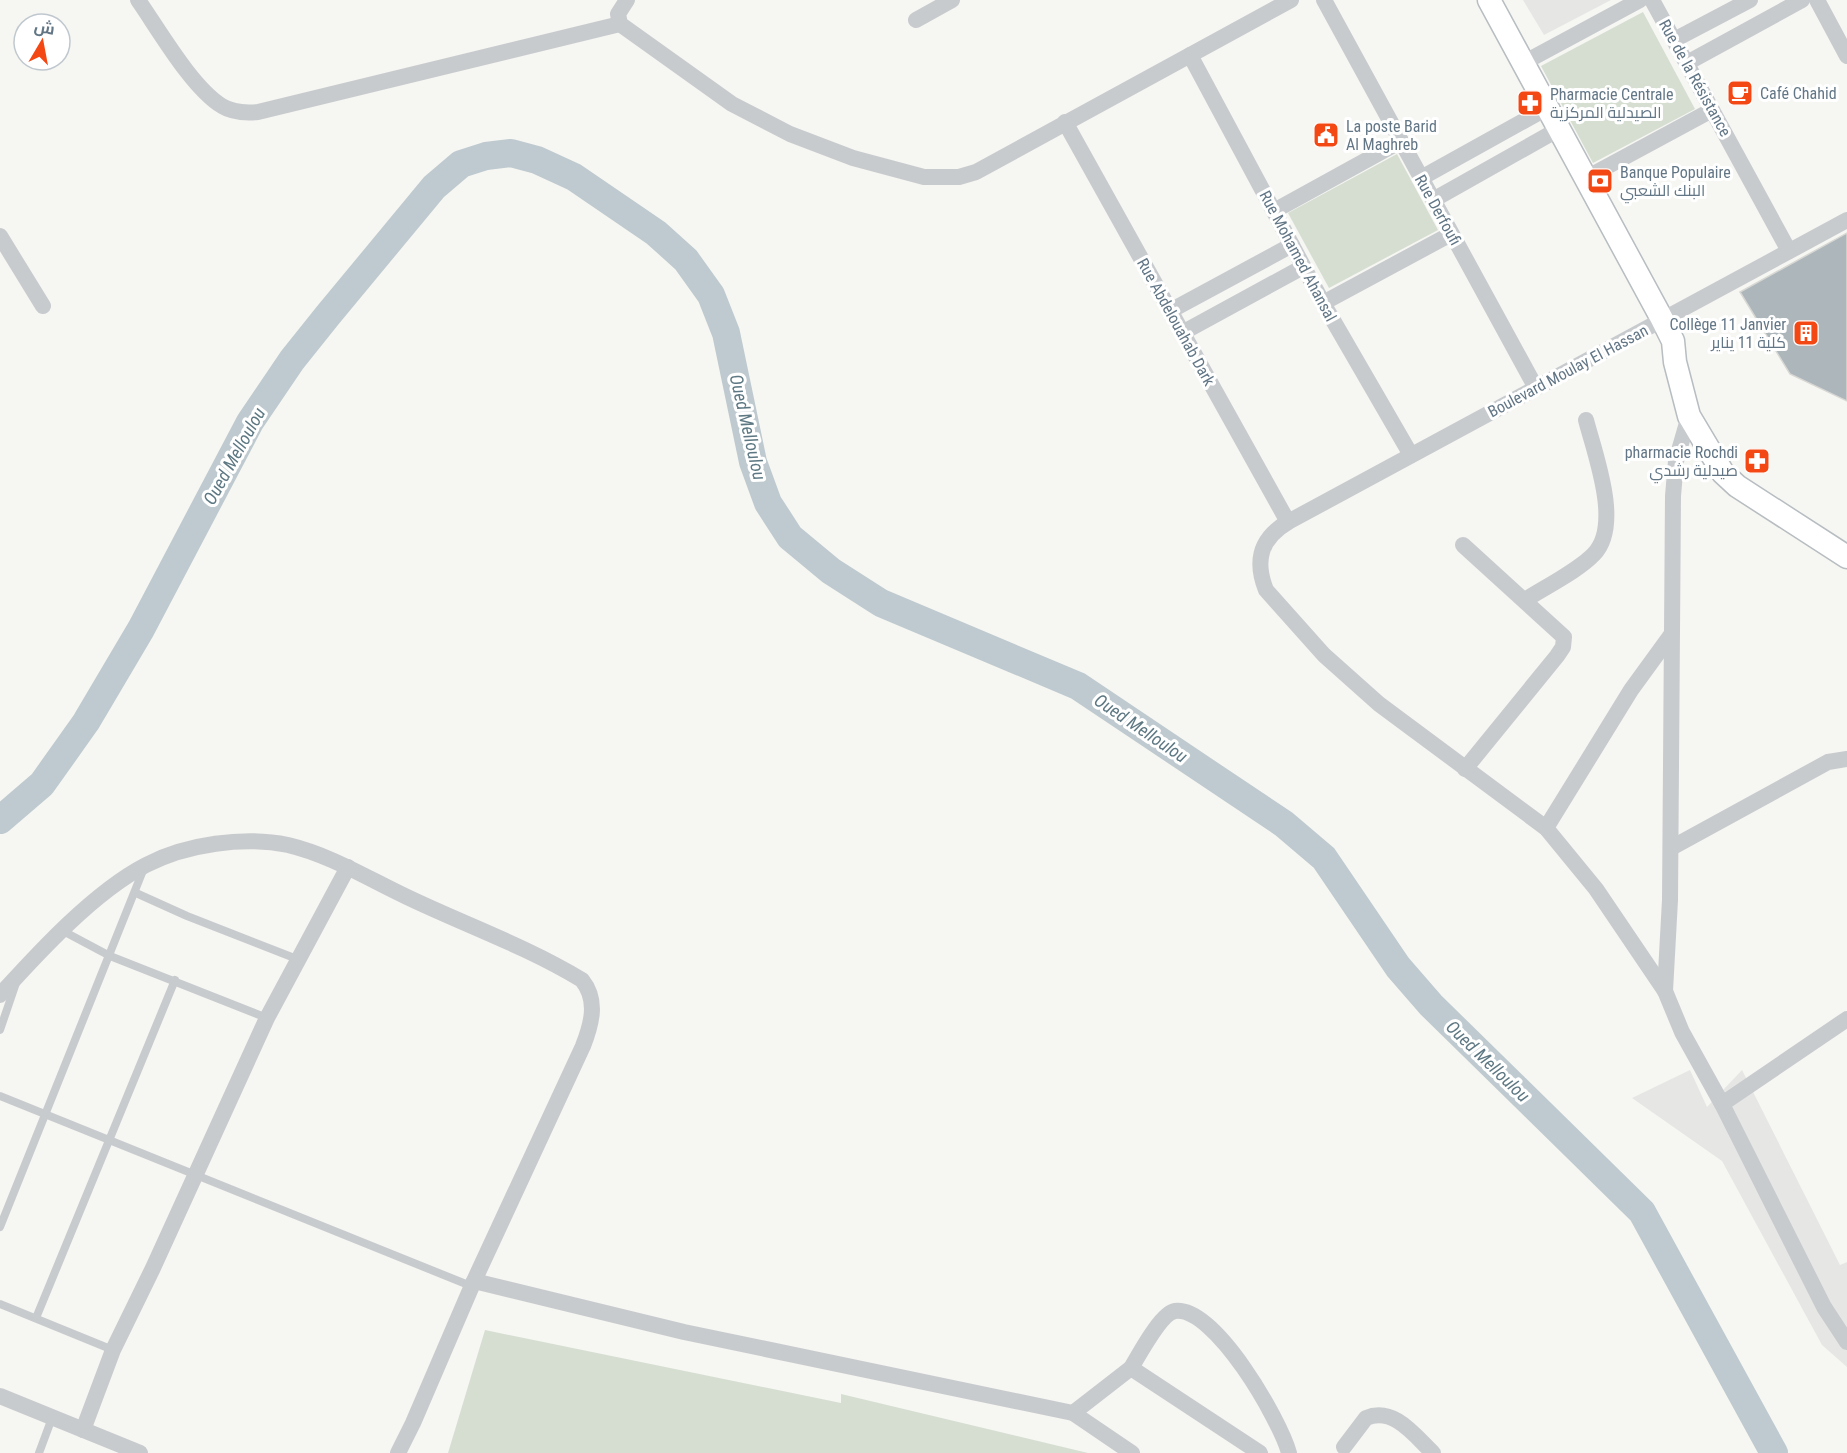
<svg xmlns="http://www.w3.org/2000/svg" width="1847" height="1453" font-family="'Roboto Condensed',Cairo,sans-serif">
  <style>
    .built { fill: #e6e7e5 }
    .green { fill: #d6ded2 }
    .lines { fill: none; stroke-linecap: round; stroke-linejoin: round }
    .river { stroke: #becacf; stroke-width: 28 }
    .building { fill: #adb6bb; stroke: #d7d7d4; stroke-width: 1.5 }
    .secondary-casing { stroke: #b7bdc1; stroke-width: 25 }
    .lane { stroke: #c8cbce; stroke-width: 8 }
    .street { stroke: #c8cbce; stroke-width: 16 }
    .secondary { stroke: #fff; stroke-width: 22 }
    .labels { text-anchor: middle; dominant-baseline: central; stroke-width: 6; stroke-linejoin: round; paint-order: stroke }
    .street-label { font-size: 16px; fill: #627686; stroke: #fff }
    .poi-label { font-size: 16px; fill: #627686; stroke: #fff; text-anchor: start }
    .water-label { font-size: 18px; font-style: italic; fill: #5d7883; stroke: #fff }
  </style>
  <rect width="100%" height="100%" fill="#f6f6f2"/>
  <g class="built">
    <polygon points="1523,0 1611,0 1544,35"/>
    <polygon points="1690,1070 1707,1107 1742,1070 1840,1265 1847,1262 1847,1367 1822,1345 1722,1161 1632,1098"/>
  </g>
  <g class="green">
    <polygon points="1643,12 1695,109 1593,163 1541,66"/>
    <polygon points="1397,154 1438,230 1329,288 1288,213"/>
    <polygon points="485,1330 841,1403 841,1394 1088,1453 448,1453"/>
  </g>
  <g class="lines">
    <polyline class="river" points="0,820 42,784 86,722 141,629 250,422 292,360 328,315 434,187 461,164 486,156 511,153 537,160 574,177 656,233 686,260 711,295 726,333 753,462 768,503 790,537 831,571 881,603 1078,686 1284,824 1324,858 1398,967 1431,1005 1642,1212 1774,1453"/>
  </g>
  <polygon class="building" points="1847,233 1847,401 1790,374 1740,292"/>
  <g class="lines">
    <g class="secondary-casing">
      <polyline id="secondary" points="1489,0 1662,319 1673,341 1675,362 1689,416 1723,473 1737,486 1847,557"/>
    </g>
    <g class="lane">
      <polyline points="136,893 187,916 297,959"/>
      <polyline points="63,931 110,956 267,1018"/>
      <polyline points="0,1030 16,983"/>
      <polyline points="0,1096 471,1286"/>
      <polyline points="0,1227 144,868"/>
      <polyline points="0,1304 113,1350"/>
      <polyline points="36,1318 175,980"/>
      <polyline points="39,1453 52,1418"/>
    </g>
    <g class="street">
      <path d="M138,0C159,30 192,88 222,106C233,113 246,113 258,112L620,24"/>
      <polyline points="627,0 618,14 620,24 732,104 790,134 853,158 924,177 959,177 976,172 1291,0"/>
      <polyline points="1324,0 1536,388"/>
      <polyline points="1652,0 1789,251"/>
      <polyline points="1817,0 1847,56"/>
      <polyline points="916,20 952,0"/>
      <polyline points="1674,40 1750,0"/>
      <polyline points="1190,55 1323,303 1411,455"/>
      <polyline points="1523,63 1640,0"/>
      <polyline points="1687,63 1802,0"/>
      <polyline points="1065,122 1288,522"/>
      <polyline points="1421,178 1547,108"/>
      <polyline points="1586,178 1712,110"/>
      <polyline points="1433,200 1559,129"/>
      <polyline points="1274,211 1401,141"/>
      <path d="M1847,220L1288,522C1261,538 1254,560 1266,590L1324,655L1379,704L1546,828L1596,889L1665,991L1682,1032L1722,1104L1824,1307L1847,1342"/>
      <polyline points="0,236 43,306"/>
      <polyline points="1323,303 1451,234"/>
      <polyline points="1170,311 1292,245"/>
      <polyline points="1182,333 1303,267"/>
      <polyline points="1463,545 1564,637 1563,647 1557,656 1465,769"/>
      <path d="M1525,600C1545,587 1578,571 1594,554C1622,525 1595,455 1586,420"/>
      <polyline points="1546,828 1631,690 1671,635"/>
      <polyline points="1671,848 1828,762 1847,759"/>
      <polyline points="1665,991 1670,900 1673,496 1676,461 1689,416"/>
      <path d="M0,995C39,952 94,892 146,865C186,844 244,836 288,845C330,855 367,878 405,896C463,924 526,946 582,980C598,1000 592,1023 583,1046L474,1281L413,1423L398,1453"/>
      <polyline points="1722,1104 1847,1019"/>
      <polyline points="474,1281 684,1332 1073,1413 1132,1453"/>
      <path d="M1131,1368C1139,1355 1161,1313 1175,1311C1215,1306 1280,1420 1289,1453"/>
      <polyline points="0,1396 140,1453"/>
      <polyline points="1073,1413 1131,1368 1260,1453"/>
      <polyline points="83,1430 113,1350 153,1268 267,1018 348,867"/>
      <path d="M1344,1447L1366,1418C1394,1406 1415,1436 1433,1453"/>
    </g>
    <use href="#secondary" class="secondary"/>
  </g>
  <defs>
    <g id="cafe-square" transform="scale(1.35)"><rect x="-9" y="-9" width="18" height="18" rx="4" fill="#f44814" stroke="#fff"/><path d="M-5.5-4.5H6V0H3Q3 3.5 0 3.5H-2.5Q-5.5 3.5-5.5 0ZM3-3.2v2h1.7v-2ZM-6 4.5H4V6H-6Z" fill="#fff"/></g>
    <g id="pharmacy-square" transform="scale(1.35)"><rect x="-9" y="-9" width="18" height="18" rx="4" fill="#f44814" stroke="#fff"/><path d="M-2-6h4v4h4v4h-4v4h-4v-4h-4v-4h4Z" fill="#fff"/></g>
    <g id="civic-square" transform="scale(1.35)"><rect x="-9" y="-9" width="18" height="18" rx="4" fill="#f44814" stroke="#fff"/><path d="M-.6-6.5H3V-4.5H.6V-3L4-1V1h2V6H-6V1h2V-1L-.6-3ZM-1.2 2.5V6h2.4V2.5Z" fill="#fff"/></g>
    <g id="bank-square" transform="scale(1.35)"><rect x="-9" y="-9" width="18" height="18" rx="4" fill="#f44814" stroke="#fff"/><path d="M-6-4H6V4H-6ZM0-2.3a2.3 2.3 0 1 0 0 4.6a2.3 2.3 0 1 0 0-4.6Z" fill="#fff"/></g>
    <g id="building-square" transform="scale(1.35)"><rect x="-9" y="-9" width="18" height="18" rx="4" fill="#f44814" stroke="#fff"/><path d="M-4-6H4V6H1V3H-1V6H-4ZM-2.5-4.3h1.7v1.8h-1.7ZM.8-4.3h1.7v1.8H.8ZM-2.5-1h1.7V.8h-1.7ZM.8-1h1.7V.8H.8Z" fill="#fff"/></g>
  </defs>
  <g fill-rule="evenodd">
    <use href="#cafe-square" x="1740" y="93"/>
    <use href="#pharmacy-square" x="1530" y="103"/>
    <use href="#civic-square" x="1326" y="135"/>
    <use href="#bank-square" x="1600" y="181"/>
    <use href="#building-square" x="1806" y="333"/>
    <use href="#pharmacy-square" x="1757" y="461"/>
  </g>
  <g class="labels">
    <g class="street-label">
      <text transform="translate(1695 78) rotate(61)">Rue de la Résistance</text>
      <text transform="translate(1438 210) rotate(61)">Rue Derfoufi</text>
      <text transform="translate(1298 256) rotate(62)">Rue Mohamed Ahansal</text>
      <text transform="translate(1176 322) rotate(61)">Rue Abdelouahab Dark</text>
      <text transform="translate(1568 371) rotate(-28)">Boulevard Moulay El Hassan</text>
    </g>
    <g class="poi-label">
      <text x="1760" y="93">Café Chahid</text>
      <text x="1550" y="94">Pharmacie Centrale<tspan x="1550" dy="18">الصيدلية المركزية</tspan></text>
      <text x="1346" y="126">La poste Barid<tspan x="1346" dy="18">Al Maghreb</tspan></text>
      <text x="1620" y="172">Banque Populaire<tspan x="1620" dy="18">البنك الشعبي</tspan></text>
      <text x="1786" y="324" text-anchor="end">Collège 11 Janvier<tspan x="1786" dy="18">كلية 11 يناير</tspan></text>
      <text x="1738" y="452" text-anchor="end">pharmacie Rochdi<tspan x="1738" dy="18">صيدلية رشدي</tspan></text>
    </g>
    <g class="water-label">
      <text transform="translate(748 427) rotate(77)">Oued Melloulou</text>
      <text transform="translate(234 456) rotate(-61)">Oued Melloulou</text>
      <text transform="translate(1141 728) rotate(34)">Oued Melloulou</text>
      <text transform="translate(1488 1061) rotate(44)">Oued Melloulou</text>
    </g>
  </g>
  <g transform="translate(42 42) rotate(10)"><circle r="28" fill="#ffffff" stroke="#c0c8cf" stroke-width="1.5"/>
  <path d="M0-4.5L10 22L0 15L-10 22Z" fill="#f44814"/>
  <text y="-9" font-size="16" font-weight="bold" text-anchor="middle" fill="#627686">ش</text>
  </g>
</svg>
